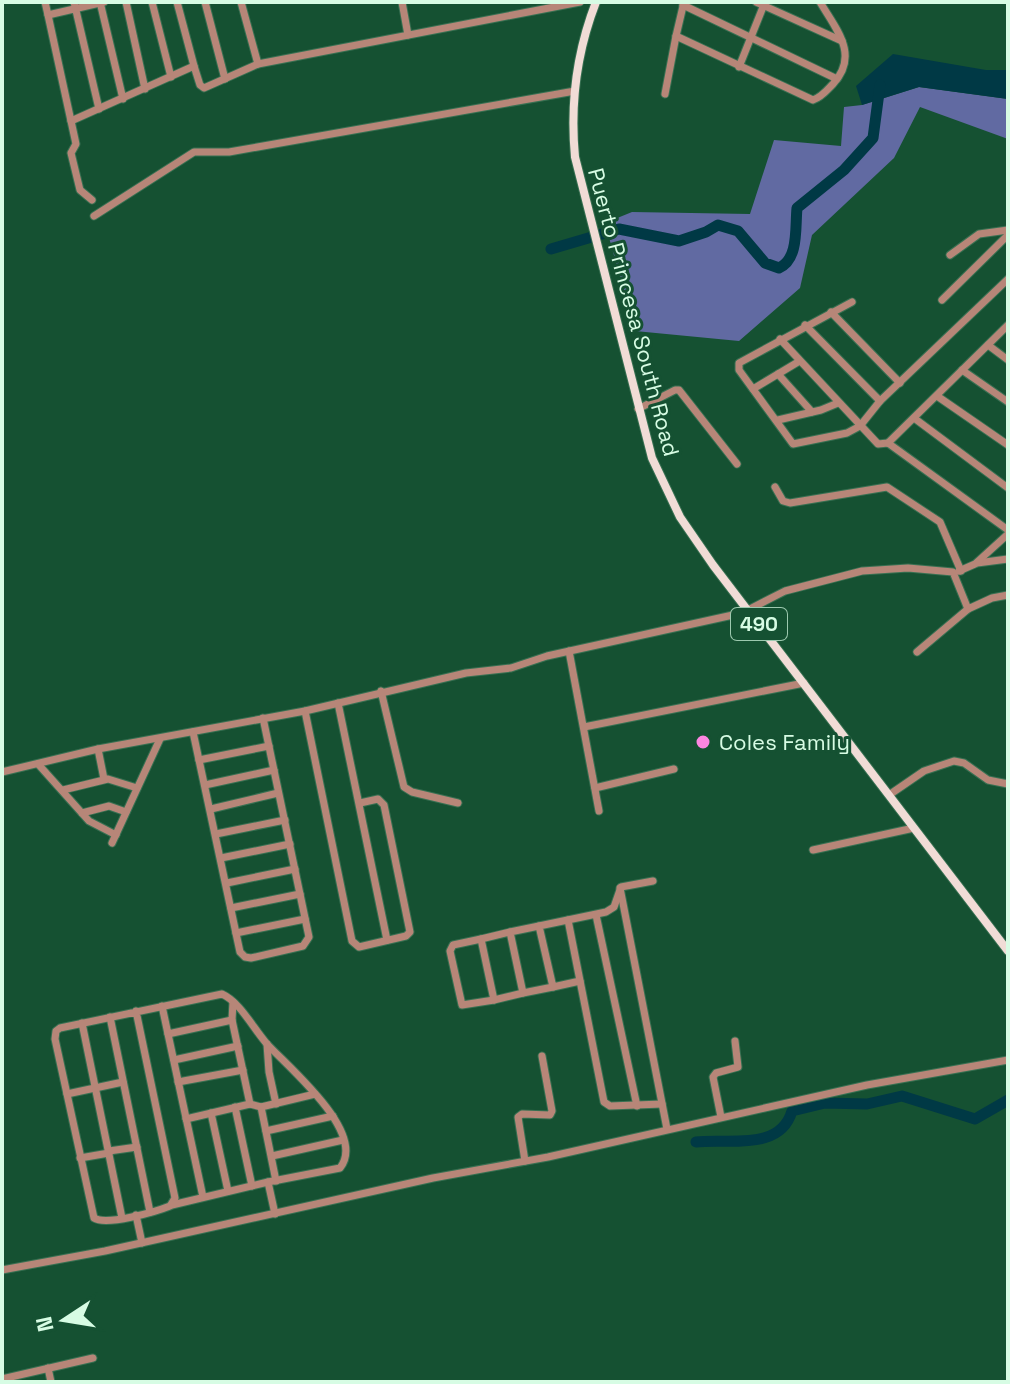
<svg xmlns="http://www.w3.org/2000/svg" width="1010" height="1384" font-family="'Space Grotesk',sans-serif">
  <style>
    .green { fill: #616aa2 }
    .water { fill: #003945 }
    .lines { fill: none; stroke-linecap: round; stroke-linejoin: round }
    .river { stroke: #003945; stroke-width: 11 }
    .minor-casing { stroke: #387052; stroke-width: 9 }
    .major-casing { stroke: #387052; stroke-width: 10 }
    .minor { stroke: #b78678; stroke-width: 7 }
    .major { stroke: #f1dcd6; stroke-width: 8 }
    .poi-dot { fill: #fd86e1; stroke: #155132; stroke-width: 3 }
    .labels { text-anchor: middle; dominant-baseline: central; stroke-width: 6; stroke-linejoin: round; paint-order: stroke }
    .shield { fill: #155132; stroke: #9dc9af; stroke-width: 2 }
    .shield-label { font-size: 20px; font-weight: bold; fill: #d7fce4 }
    .street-label { font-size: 22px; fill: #d7fce4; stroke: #155132 }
    .poi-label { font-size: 22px; fill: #d7fce4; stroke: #155132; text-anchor: start }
  </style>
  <rect width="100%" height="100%" fill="#155132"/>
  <polygon class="green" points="919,87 1008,99 1008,139 920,107 894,158 812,235 800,288 739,341 635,331 605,223 632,212 750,214 774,140 841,146 844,107 862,105"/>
  <polygon class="water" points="893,54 986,70 1008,70 1008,99 919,87 862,105 856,86"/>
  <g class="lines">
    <g class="river">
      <path d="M551,249L619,229L679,241L706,232L718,225L738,231L765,263L779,268C799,259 795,228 797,208L844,170L873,138L880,85"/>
      <path d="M696,1142C728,1138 780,1152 792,1111L825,1103L867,1104L902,1096L975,1119L1008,1100"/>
    </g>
    <g class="minor-casing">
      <g id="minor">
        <polyline points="45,2 48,15"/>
        <polyline points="74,2 99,109"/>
        <polyline points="100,2 123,99"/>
        <polyline points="126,2 145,89"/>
        <polyline points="152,2 171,77"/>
        <polyline points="205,2 225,79"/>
        <polyline points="241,2 258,64 580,2"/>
        <polyline points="402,2 408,35"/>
        <path d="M684,2L676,36L813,100C822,97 827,90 833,84C860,55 836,29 820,2"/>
        <polyline points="756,2 842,41"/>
        <polyline points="683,5 837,79"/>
        <polyline points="194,66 200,85 204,88 258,64"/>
        <polyline points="739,67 765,2"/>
        <polyline points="665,94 676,36"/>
        <polyline points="71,121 194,66 177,2"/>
        <polyline points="92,200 80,190 71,153 76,144 48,15 104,2"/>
        <polyline points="94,216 194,152 229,152 575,91"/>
        <polyline points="950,255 979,234 1008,230"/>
        <polyline points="942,300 1008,235"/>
        <polyline points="852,302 739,363 739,370 793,444 847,433 860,426 880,401 1008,279"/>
        <polyline points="831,312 900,383"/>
        <polyline points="805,325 880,401"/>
        <polyline points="780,339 878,444 888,443 1008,530"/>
        <polyline points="988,345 1008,360"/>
        <polyline points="962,370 1008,402"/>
        <polyline points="778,374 812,412"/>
        <polyline points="753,389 798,362"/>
        <polyline points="937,396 1008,445"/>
        <polyline points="638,409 675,390 679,390 737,464"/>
        <polyline points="914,418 1008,488"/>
        <polyline points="778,420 821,410 838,403"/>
        <polyline points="888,443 1008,325"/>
        <polyline points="775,487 783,501 790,503 887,487 940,522 961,571"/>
        <polyline points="977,563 1008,559"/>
        <polyline points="959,571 975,564 1008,534"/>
        <polyline points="569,651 599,811"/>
        <polyline points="917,652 968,609"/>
        <polyline points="381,691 404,787 412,792 458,803"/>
        <polyline points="338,703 387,940"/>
        <polyline points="305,711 352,941 359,947 406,936 410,932 384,805 378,799 360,803"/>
        <polyline points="584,727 804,683"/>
        <polyline points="193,732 240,952 245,957 251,958 303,946 309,937 263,718"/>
        <polyline points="98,749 104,779"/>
        <polyline points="199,760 269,746"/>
        <polyline points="38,764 89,821 116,835"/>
        <polyline points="2,772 98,749 305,711 466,673 511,668 547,656 742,613 785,591 862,571 908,568 953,572 968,609 992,598 1008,595"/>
        <polyline points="205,785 274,770"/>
        <polyline points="595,788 674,769"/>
        <polyline points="63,790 108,779 137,788"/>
        <polyline points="889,795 924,771 954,761 964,763 988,780 1008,784"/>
        <polyline points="211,809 278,793"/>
        <polyline points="82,813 109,806 126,812"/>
        <polyline points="216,834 285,820"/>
        <polyline points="112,843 160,739"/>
        <polyline points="813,850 914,828"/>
        <polyline points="221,858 290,844"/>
        <polyline points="227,883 295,869"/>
        <polyline points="620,888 667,1129"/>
        <polyline points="231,908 300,894"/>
        <polyline points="596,915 637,1106"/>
        <polyline points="568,920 604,1102 610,1106 662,1104"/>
        <polyline points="539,926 510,932 523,993 553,987"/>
        <polyline points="510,932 481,939 494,1000 523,993"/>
        <polyline points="236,933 305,919"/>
        <polyline points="481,939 453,945 450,951 462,1005 494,1000"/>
        <polyline points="580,981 553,987 539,926 606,912 614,907 621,887 653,881"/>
        <polyline points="233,1002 232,1020 250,1104 261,1107 276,1181"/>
        <polyline points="162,1006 168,1034 232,1020"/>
        <path d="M136,1011L175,1198L170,1206C155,1212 106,1226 94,1218L55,1039L56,1031L60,1028L222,994C240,1002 253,1028 267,1044C288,1067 368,1133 340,1168L268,1182L275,1214"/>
        <polyline points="110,1017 150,1212"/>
        <polyline points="82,1023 122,1218"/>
        <polyline points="168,1034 203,1197"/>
        <polyline points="267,1044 269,1072 276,1104"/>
        <polyline points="174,1060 238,1046"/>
        <polyline points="178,1082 243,1070"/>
        <polyline points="67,1094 123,1082"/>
        <polyline points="235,1107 252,1186"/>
        <polyline points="261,1107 315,1094"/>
        <polyline points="211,1113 228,1191"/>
        <polyline points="721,1117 713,1077 716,1073 738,1067 735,1041"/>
        <polyline points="186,1119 250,1104"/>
        <polyline points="266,1131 333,1116"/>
        <polyline points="109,1151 137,1147"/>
        <polyline points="272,1156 343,1140"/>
        <polyline points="80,1158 109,1153"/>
        <polyline points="525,1161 518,1117 522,1114 550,1115 552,1111 542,1056"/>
        <polyline points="172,1205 268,1182"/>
        <polyline points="136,1215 142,1243"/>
        <polyline points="2,1270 105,1251 433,1178 548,1157 867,1085 1008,1060"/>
        <polyline points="48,1368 51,1382"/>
        <polyline points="2,1379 93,1358"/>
      </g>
    </g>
    <g class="major-casing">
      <path id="major" d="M596,2C577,51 570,104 575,157L652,458L680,517L713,565L1008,951"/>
    </g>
    <use href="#minor" class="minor"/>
    <use href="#major" class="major"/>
  </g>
  <circle class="poi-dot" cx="703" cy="742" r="8"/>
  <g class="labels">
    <rect class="shield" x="731" y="608" width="56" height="32" rx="6"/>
    <g class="shield-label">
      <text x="759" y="624">490</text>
    </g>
    <g class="street-label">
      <text transform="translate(634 312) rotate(75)">Puerto Princesa South Road</text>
    </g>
    <g class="poi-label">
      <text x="719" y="742">Coles Family</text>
    </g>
  </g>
  <rect width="1010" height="1384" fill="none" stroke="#d7fce4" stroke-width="8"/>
  <g transform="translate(64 1320) rotate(258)" stroke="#155132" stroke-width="6" paint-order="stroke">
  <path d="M0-6L14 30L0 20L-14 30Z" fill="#d7fce4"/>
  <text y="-12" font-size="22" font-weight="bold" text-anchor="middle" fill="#d7fce4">N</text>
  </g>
</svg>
